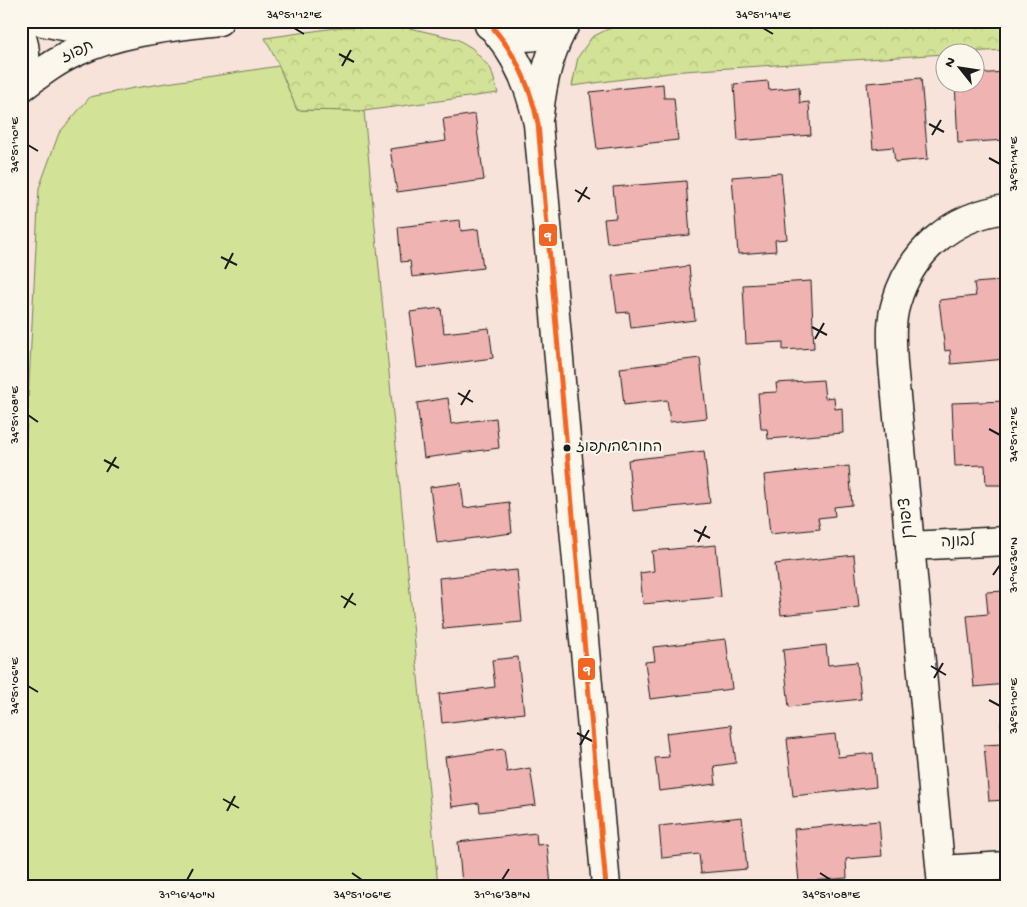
<svg xmlns="http://www.w3.org/2000/svg" width="1027" height="907" font-family="'Gochi Hand','Playpen Sans Hebrew',sans-serif">
  <style>
    .green { fill: #d2e296; stroke: #777f59 }
    .forest { fill: url(#forest-crowns); stroke: #777f59 }
    .building { fill: #efb3b1; stroke: #1c1c1c }
    .lines { fill: none; stroke-linecap: round; stroke-linejoin: round }
    .street-casing { stroke: #1c1c1c; stroke-width: 31 }
    .secondary-casing { stroke: #1c1c1c; stroke-width: 31 }
    .street { stroke: #fbf7ec; stroke-width: 28 }
    .secondary { stroke: #fbf7ec; stroke-width: 28 }
    .bus-1-casing { stroke: #fbf7ec; stroke-width: 9 }
    .bus-1 { stroke: #f26522; stroke-width: 5 }
    .ticks { fill: none; stroke: #1c1c1c; stroke-width: 2 }
    .bus-dot { fill: #1c1c1c; stroke: #fbf7ec; stroke-width: 2 }
    .labels { text-anchor: middle; dominant-baseline: central; stroke-width: 4; stroke-linejoin: round; paint-order: stroke }
    .bus-label { font-size: 15px; fill: #1c1c1c; stroke: #fbf7ec; text-anchor: start }
    .street-label { font-size: 16px; fill: #1c1c1c; stroke: #fbf7ec }
    .line-badge { stroke: #fbf7ec; stroke-width: 2 }
    .badge-label { font-size: 14px; text-anchor: middle; font-weight: bold; fill: #fff }
    .neatline { fill: none; stroke: #1c1c1c; stroke-width: 2 }
    .ticks-label { font-size: 12px; text-anchor: middle; fill: #1c1c1c }
  </style>
  <defs>
    <pattern id="forest-crowns" width="20" height="18" patternUnits="userSpaceOnUse" patternTransform="scale(1.25)"><rect width="20" height="18" fill="#d2e296"/><path d="M2 6a3 3 0 1 1 6 0M12 15a3 3 0 1 1 6 0" fill="none" stroke="#b4c181"/></pattern>
  </defs>
  <rect width="100%" height="100%" fill="#f7e3da"/>
  <filter id="ink" filterUnits="userSpaceOnUse"><feTurbulence type="fractalNoise" baseFrequency=".02" numOctaves="2"/><feDisplacementMap in="SourceGraphic" scale="10" xChannelSelector="R" yChannelSelector="G"/><feConvolveMatrix kernelMatrix="1 2 1 2 8 2 1 2 1" color-interpolation-filters="sRGB"/></filter>
  <g filter="url(#ink)">
    <polygon class="green" points="279,66 297,110 364,111 438,886 29,886 21,815 21,538 39,188 59,133 90,97 134,88"/>
    <g class="forest">
      <polygon points="633,21 1006,21 1006,50 966,52 944,52 944,54 684,71 572,86 578,57 592,37 616,25"/>
      <polygon points="401,26 457,39 472,48 491,69 498,93 364,111 297,110 279,66 265,38 342,27"/>
    </g>
    <g class="building">
      <polygon points="1006,72 1006,140 958,143 955,82 974,82 974,74"/>
      <polygon points="921,78 928,159 895,162 893,147 873,149 867,83"/>
      <polygon points="768,81 769,90 799,87 800,103 809,102 811,135 738,141 734,84"/>
      <polygon points="663,84 664,98 674,98 678,140 597,149 590,92"/>
      <polygon points="475,114 484,180 397,192 390,149 446,141 443,119"/>
      <polygon points="781,173 787,239 775,240 776,251 738,254 732,177"/>
      <polygon points="686,181 690,235 607,243 604,219 616,218 613,187"/>
      <polygon points="460,220 461,231 478,229 483,268 412,277 410,261 401,262 398,227"/>
      <polygon points="689,266 695,320 631,328 629,312 617,313 612,276"/>
      <polygon points="811,281 814,348 783,350 783,342 746,344 743,285"/>
      <polygon points="1000,281 1006,338 1006,359 951,364 950,350 945,351 939,300 976,296 974,283"/>
      <polygon points="441,308 444,333 489,328 493,358 417,368 410,312"/>
      <polygon points="700,358 707,418 670,422 667,400 624,405 620,368"/>
      <polygon points="823,380 825,398 834,397 835,409 842,408 843,433 768,439 767,429 761,429 758,393 777,392 776,383"/>
      <polygon points="448,398 451,424 496,418 499,448 424,458 417,403"/>
      <polygon points="1006,401 1006,485 986,485 985,465 955,466 952,403"/>
      <polygon points="704,451 710,503 633,511 628,460"/>
      <polygon points="849,466 852,505 834,507 835,516 818,518 820,529 770,534 764,475"/>
      <polygon points="461,483 464,508 509,502 512,533 437,543 430,487"/>
      <polygon points="716,545 721,597 643,604 640,573 654,571 652,551"/>
      <polygon points="854,555 859,607 781,615 775,564"/>
      <polygon points="517,570 522,622 443,629 439,578"/>
      <polygon points="1006,591 1006,684 974,687 967,616 988,614 986,592"/>
      <polygon points="726,639 732,689 650,699 645,662 655,661 653,647"/>
      <polygon points="826,645 828,665 857,662 861,699 789,707 783,650"/>
      <polygon points="518,657 524,713 442,723 439,694 495,687 492,660"/>
      <polygon points="1001,722 1006,722 1006,800 989,801 984,745 1002,744"/>
      <polygon points="731,725 736,763 714,766 716,784 659,791 655,758 669,757 666,733"/>
      <polygon points="835,734 838,757 873,753 876,787 793,796 787,739"/>
      <polygon points="504,749 507,772 530,768 536,805 480,812 479,803 452,807 445,757"/>
      <polygon points="742,817 747,869 701,873 699,854 662,858 659,826"/>
      <polygon points="879,821 882,856 846,859 847,878 799,882 794,829"/>
      <polygon points="536,833 537,845 547,844 551,886 468,886 468,883 462,883 458,842"/>
    </g>
    <g class="lines">
      <g class="street-casing">
        <g id="street">
          <polyline points="910,546 1006,541"/>
          <polyline points="941,870 1006,866"/>
          <path d="M942,886L893,364C892,343 890,322 896,303C911,251 952,216 1006,209"/>
        </g>
      </g>
      <g class="secondary-casing">
        <g id="secondary">
          <polyline points="38,21 73,28 118,31"/>
          <path d="M489,25C511,42 544,41 565,21"/>
          <path d="M494,29C518,57 531,89 538,124L606,886"/>
          <path d="M21,35C27,50 26,66 21,81"/>
          <path d="M21,88C39,74 56,61 76,52C122,31 171,27 219,21"/>
          <path d="M539,115C542,82 550,49 567,21"/>
        </g>
      </g>
      <use href="#street" class="street"/>
      <use href="#secondary" class="secondary"/>
      <g class="bus-1-casing">
        <path id="bus-1" d="M494,29C518,57 531,89 538,124L606,886"/>
      </g>
      <use href="#bus-1" class="bus-1"/>
    </g>
  </g>
  <path class="ticks" d="M294,28L304,34M763,28L773,34M339,54L354,62M342,66L351,50M929,124L944,132M932,135L941,120M28,145L38,151M989,158L1000,164M575,190L590,199M578,202L587,187M221,257L237,265M225,269L233,253M812,327L827,335M815,339L824,323M458,393L473,402M461,405L470,390M28,415L38,422M989,429L1000,435M104,460L119,468M107,472L116,457M694,530L710,538M698,542L706,526M993,575L1000,565M341,596L356,605M344,608L353,593M931,666L946,675M934,678L943,663M28,686L38,692M989,700L1000,706M577,733L592,741M580,745L589,730M223,799L239,808M227,811L235,796M352,873L362,880M820,873L831,880M187,880L193,869M502,880L509,869"/>
  <circle class="bus-dot" cx="567" cy="448" r="4.5"/>
  <g class="labels">
    <g class="bus-label">
      <text x="576" y="448">החורשה/תפוז</text>
    </g>
    <g class="street-label">
      <text transform="translate(78 53) rotate(-25)">תפוז</text>
      <text transform="translate(908 518) rotate(-95)">ציפורן</text>
      <text transform="translate(958 543) rotate(-3)">לבונה</text>
    </g>
  </g>
  <g class="line-badge">
    <rect x="538" y="223" width="20" height="24" rx="5" fill="#f26522"/>
    <rect x="577" y="657" width="19" height="24" rx="5" fill="#f26522"/>
  </g>
  <g class="badge-label">
    <text x="548" y="240">9</text>
    <text x="587" y="674">9</text>
  </g>
  <rect width="1027" height="907" fill="none" stroke="#fbf7ec" stroke-width="55"/>
  <g transform="translate(960 68) rotate(300)"><circle r="24" fill="#fbf7ec" stroke="#a29f99"/>
  <path d="M0-4L9 19L0 12L-9 19Z" fill="#1c1c1c"/>
  <text y="-8" font-size="14" font-weight="bold" text-anchor="middle" fill="#1c1c1c">N</text>
  </g>
  <rect x="28" y="28" width="972" height="852" class="neatline"/>
  <g class="ticks-label">
    <text x="294" y="18">34°51'12"E</text>
    <text x="763" y="18">34°51'14"E</text>
    <text transform="translate(14 145) rotate(-90)" y="4">34°51'10"E</text>
    <text transform="translate(1013 164) rotate(-90)" y="4">34°51'14"E</text>
    <text transform="translate(14 415) rotate(-90)" y="4">34°51'08"E</text>
    <text transform="translate(1013 435) rotate(-90)" y="4">34°51'12"E</text>
    <text transform="translate(1013 565) rotate(-90)" y="4">31°16'36"N</text>
    <text transform="translate(14 686) rotate(-90)" y="4">34°51'06"E</text>
    <text transform="translate(1013 706) rotate(-90)" y="4">34°51'10"E</text>
    <text x="187" y="898">31°16'40"N</text>
    <text x="362" y="898">34°51'06"E</text>
    <text x="502" y="898">31°16'38"N</text>
    <text x="831" y="898">34°51'08"E</text>
  </g>
</svg>
